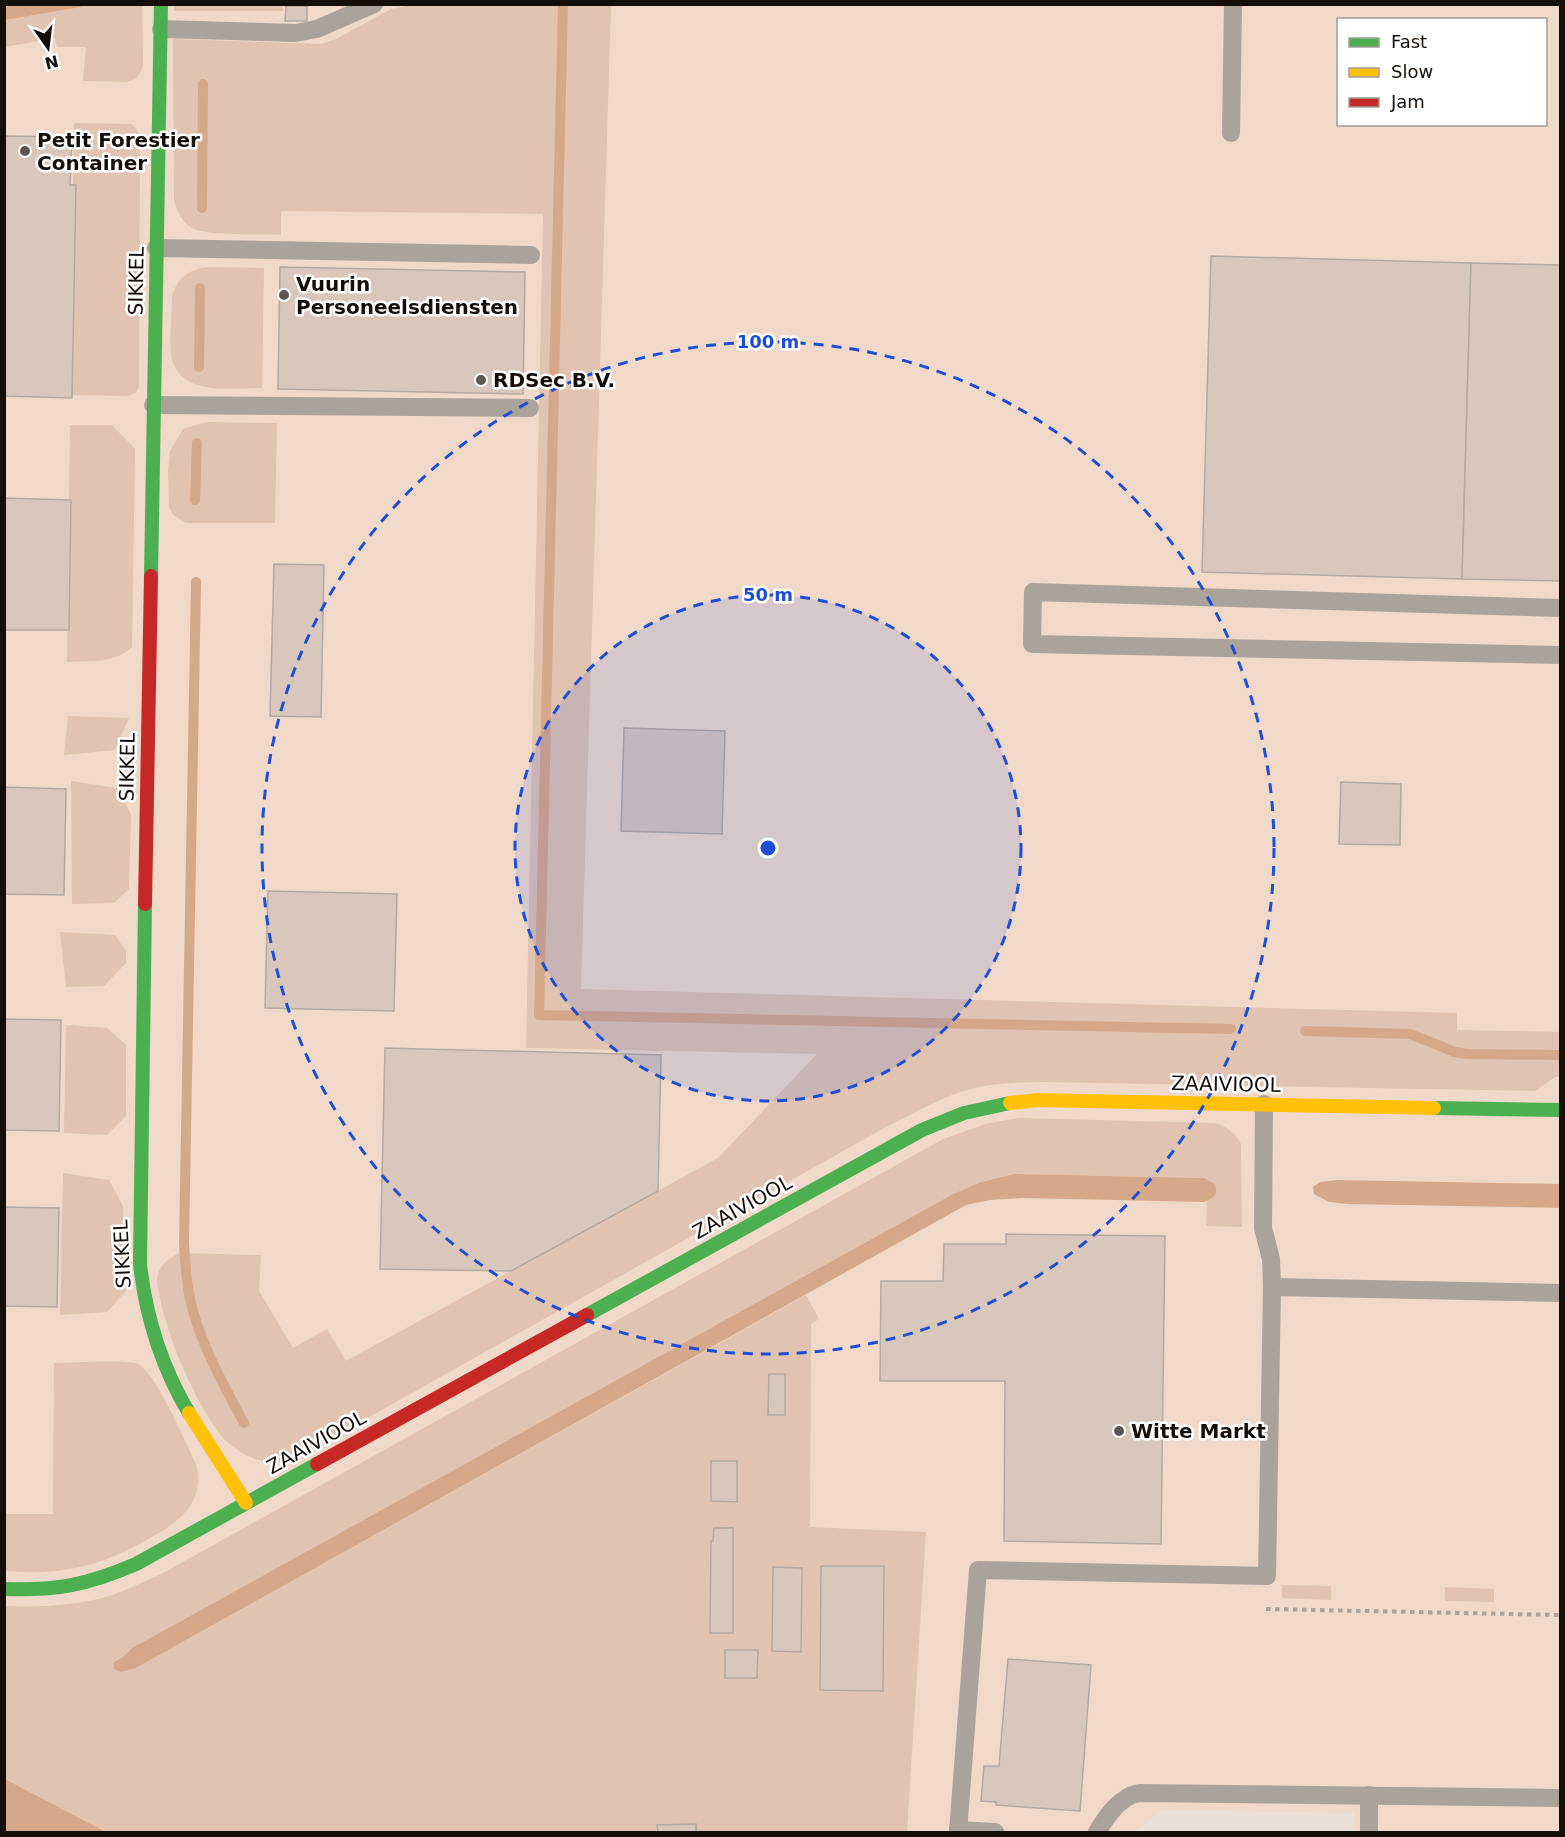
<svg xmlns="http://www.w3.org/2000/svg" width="1565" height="1837" font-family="'DejaVu Sans',sans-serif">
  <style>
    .built { fill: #f0d9c9; fill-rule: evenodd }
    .green { fill: #e0c3b0 }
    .water { fill: #d6a88a }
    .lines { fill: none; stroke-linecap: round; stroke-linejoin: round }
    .stream { stroke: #d6a88a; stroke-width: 10 }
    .building { fill: #d9c7bb; stroke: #b3a9a2; stroke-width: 1.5 }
    .path { stroke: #aba29c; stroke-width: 4; stroke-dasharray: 4.5 4.5; stroke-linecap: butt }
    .lane { stroke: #aba29a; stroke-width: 18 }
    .fast { stroke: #4caf50; stroke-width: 14 }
    .slow { stroke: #ffc107; stroke-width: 14 }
    .jam { stroke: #c62828; stroke-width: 14 }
    .ring { fill: none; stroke: #1d4ed8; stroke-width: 3; stroke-dasharray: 10 8 }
    .poi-dot { fill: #605650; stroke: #fff; stroke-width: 2 }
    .labels { text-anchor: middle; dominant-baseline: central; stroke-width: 5; stroke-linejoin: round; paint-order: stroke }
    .poi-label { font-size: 20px; font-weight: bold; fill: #150d08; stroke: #fff; text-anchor: start }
    .street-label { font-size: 20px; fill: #150d08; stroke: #fff }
    .centre { fill: #1d4ed8; stroke: #fff; stroke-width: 3 }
    .ring-label { font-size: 18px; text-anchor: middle; font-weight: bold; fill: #1d4ed8; stroke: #fff; stroke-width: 5; stroke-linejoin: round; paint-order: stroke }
  </style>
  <rect width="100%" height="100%" fill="#ecdfd6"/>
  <path class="built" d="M5,5H1560V1832H1354V1813L1161,1810L1135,1832H907L926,1532L810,1527V1324L227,1832H5ZM1338,20H1546V124H1338Z"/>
  <g class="green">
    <polygon points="80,5 142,5 143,64 142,69 136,79 126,82 83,81 86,47 57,47 55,38 5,47 5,20 80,7"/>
    <rect x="174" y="5" width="109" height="6"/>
    <path d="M411,5H611L581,989L1457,1013V1030L1560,1032V1077H1555L1535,1091L1044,1082C1021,1082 998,1083 975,1088C944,1095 915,1113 886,1127L298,1457C268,1468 245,1459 223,1438C196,1404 171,1346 161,1303C160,1296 157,1288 157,1280C158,1266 168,1259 179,1253L261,1255L259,1291L293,1348L327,1329L346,1361L718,1158L817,1054L526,1048L543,214L281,211V235C261,234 207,236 192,228C181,221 178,212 174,201L173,39L321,44L338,38L391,9Z"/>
    <polygon points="74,123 131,124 136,128 140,136 139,387 136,393 128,396 70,395"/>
    <path d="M209,267L264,268L262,388C230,388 177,397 171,354C169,336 172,315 172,297C177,277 190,269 209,267Z"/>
    <polygon points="206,422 277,423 275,523 186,523 173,515 169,507 168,471 170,451 183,429"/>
    <path d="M70,425H112L135,449L132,647C116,663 89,661 67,662Z"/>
    <polygon points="68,716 129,718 115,750 64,755"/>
    <polygon points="71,781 117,788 131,814 129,889 114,903 72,904"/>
    <polygon points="60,932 115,935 126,951 126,963 104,986 66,987"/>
    <polygon points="66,1025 107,1028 126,1045 126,1116 107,1135 64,1133"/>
    <path d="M1020,1118L1214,1123C1226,1126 1236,1133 1241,1144L1242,1227L1206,1226L1207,1201L1204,1178L1014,1174L981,1182L953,1194L132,1648L123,1657L114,1662L136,1668L806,1295L819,1319L811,1324L810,1527L926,1532L907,1832H106L5,1779L4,1606C44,1607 86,1606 123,1591C138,1585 152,1578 165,1572L943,1139L989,1123Z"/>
    <polygon points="63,1173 109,1180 123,1206 126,1291 107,1312 60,1315"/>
    <path d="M54,1363C71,1363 126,1359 138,1364C155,1371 187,1445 196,1464C207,1506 173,1526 141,1543C117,1556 92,1566 64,1570C44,1573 24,1572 5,1571V1514H53Z"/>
    <polygon points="1282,1585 1331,1586 1331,1600 1282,1598"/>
    <polygon points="1445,1587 1494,1589 1494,1602 1445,1601"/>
  </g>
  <g class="water">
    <polygon points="80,4 81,7 5,20 5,5"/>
    <path d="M1014,1174L1204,1178L1215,1184C1219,1196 1213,1198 1204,1202L1023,1198L990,1200L966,1205L136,1668L121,1672L114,1669V1662L123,1657L132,1648L953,1194L981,1182Z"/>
    <polygon points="1337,1180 1560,1184 1560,1208 1348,1204 1329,1202 1314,1194 1313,1187 1320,1182"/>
    <polygon points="5,1779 106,1832 5,1832"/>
  </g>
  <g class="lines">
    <g class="stream">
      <polyline points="563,4 539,1015 1231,1029"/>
      <polyline points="202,208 203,84"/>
      <polyline points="199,367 200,288"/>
      <polyline points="195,500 197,443"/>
      <path d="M196,582L184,1243C185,1260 186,1278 189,1294C198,1340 222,1382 244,1423"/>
      <polyline points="1305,1031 1410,1034 1455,1052 1468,1054 1560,1055"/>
    </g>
  </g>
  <g class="building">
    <polygon points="286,6 307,6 307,21 285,21"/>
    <polygon points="4,136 72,137 70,185 76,185 72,398 4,396"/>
    <polygon points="1211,256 1471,263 1462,579 1202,572"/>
    <polygon points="1471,263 1560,265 1560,581 1462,579"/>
    <polygon points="280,267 525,272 523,394 278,389"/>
    <polygon points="4,498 71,500 69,630 4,630"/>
    <polygon points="274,564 324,565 321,717 270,716"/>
    <polygon points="624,728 725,731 722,834 621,831"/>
    <polygon points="1341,782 1401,784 1400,845 1339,844"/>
    <polygon points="4,787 66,789 64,895 4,894"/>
    <polygon points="268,891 397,894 394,1011 265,1008"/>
    <polygon points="4,1019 61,1020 59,1131 4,1130"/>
    <polygon points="385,1048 661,1055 658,1191 511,1271 380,1269"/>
    <polygon points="4,1207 59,1208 57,1307 4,1306"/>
    <polygon points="1006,1234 1165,1236 1161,1544 1004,1541 1005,1381 880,1381 881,1281 943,1281 944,1244 1006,1244"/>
    <polygon points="769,1374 785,1374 785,1415 768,1415"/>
    <polygon points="711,1461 737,1461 737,1502 711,1501"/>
    <polygon points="714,1528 733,1528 733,1633 710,1633 711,1541 713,1541"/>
    <polygon points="821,1566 884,1566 883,1691 820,1690"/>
    <polygon points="773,1567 802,1568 801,1652 772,1651"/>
    <polygon points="725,1650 758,1650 757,1678 725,1678"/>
    <polygon points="1008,1659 1091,1665 1080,1811 996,1805 996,1802 981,1801 984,1766 999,1766"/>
    <polygon points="696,1824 696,1832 658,1832 657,1825"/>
  </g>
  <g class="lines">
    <polyline class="path" points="1266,1609 1560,1615"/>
    <g class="lane">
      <polyline points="161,29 295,33 317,29 374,4"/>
      <polyline points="1231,133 1233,4"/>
      <polyline points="156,248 531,255"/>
      <polyline points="153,405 530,408"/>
      <polyline points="1560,608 1033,592 1032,644 1560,655"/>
      <polyline points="1264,1104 1263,1228 1271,1259 1272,1287"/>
      <polyline points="958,1830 995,1832"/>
      <polyline points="958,1832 978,1570 1267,1576 1272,1287 1560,1293"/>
      <path d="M1097,1832C1107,1816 1119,1797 1139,1793L1560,1798"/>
      <polyline points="1369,1832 1369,1795"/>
    </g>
    <g class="fast">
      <polyline points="151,576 161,4"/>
      <path d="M145,904L140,1264C146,1318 161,1366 189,1413"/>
      <polyline points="1434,1108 1560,1110"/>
      <polyline points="587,1315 922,1130 964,1113 1010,1103"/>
      <path d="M4,1589C57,1591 87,1585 136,1564L317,1464"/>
    </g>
    <g class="slow">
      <polyline points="1010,1103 1037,1100 1434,1108"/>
      <polyline points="189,1413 246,1503"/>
    </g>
    <g class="jam">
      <polyline points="145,904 151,576"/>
      <polyline points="317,1464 587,1315"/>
    </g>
  </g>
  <circle cx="768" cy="848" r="253" fill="#1d4ed8" fill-opacity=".12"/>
  <g class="ring">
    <circle cx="768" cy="848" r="253"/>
    <circle cx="768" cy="848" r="506"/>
  </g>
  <g class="poi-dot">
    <circle cx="25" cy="151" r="6"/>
    <circle cx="284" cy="295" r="6"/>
    <circle cx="481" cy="380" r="6"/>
    <circle cx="1119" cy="1431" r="6"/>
  </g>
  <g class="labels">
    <g class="poi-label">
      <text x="37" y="140">Petit Forestier<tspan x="37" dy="23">Container</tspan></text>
      <text x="296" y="284">Vuurin<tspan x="296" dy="23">Personeelsdiensten</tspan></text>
      <text x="493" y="380">RDSec B.V.</text>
      <text x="1131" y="1431">Witte Markt</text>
    </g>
    <g class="street-label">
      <text transform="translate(136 281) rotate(-89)">SIKKEL</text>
      <text transform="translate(127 767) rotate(-89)">SIKKEL</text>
      <text transform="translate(1226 1084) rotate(1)">ZAAIVIOOL</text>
      <text transform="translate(742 1207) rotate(-29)">ZAAIVIOOL</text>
      <text transform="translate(122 1254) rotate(-93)">SIKKEL</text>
      <text transform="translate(316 1442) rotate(-29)">ZAAIVIOOL</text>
    </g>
  </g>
  <circle cx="768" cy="848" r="9" class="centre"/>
  <g class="ring-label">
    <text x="768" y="348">100 m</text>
    <text x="768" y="601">50 m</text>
  </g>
  <rect width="1565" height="1837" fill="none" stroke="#150d08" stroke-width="12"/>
  <rect x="1337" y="18" width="210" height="108" fill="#ffffff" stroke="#a19e9c" stroke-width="1.5"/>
  <rect x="1349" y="38" width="30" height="9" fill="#4caf50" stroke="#a19e9c" stroke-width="1.5"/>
  <text x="1391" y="48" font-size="18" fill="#150d08">Fast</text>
  <rect x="1349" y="68" width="30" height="9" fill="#ffc107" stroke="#a19e9c" stroke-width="1.5"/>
  <text x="1391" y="78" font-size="18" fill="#150d08">Slow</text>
  <rect x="1349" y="98" width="30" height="9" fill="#c62828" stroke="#a19e9c" stroke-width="1.5"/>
  <text x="1391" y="108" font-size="18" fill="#150d08">Jam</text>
  <g transform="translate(48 48) rotate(166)" stroke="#ffffff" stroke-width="4.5" paint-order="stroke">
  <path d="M0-4.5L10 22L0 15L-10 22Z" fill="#150d08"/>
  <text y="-9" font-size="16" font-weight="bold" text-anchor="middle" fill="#150d08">N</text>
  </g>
</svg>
